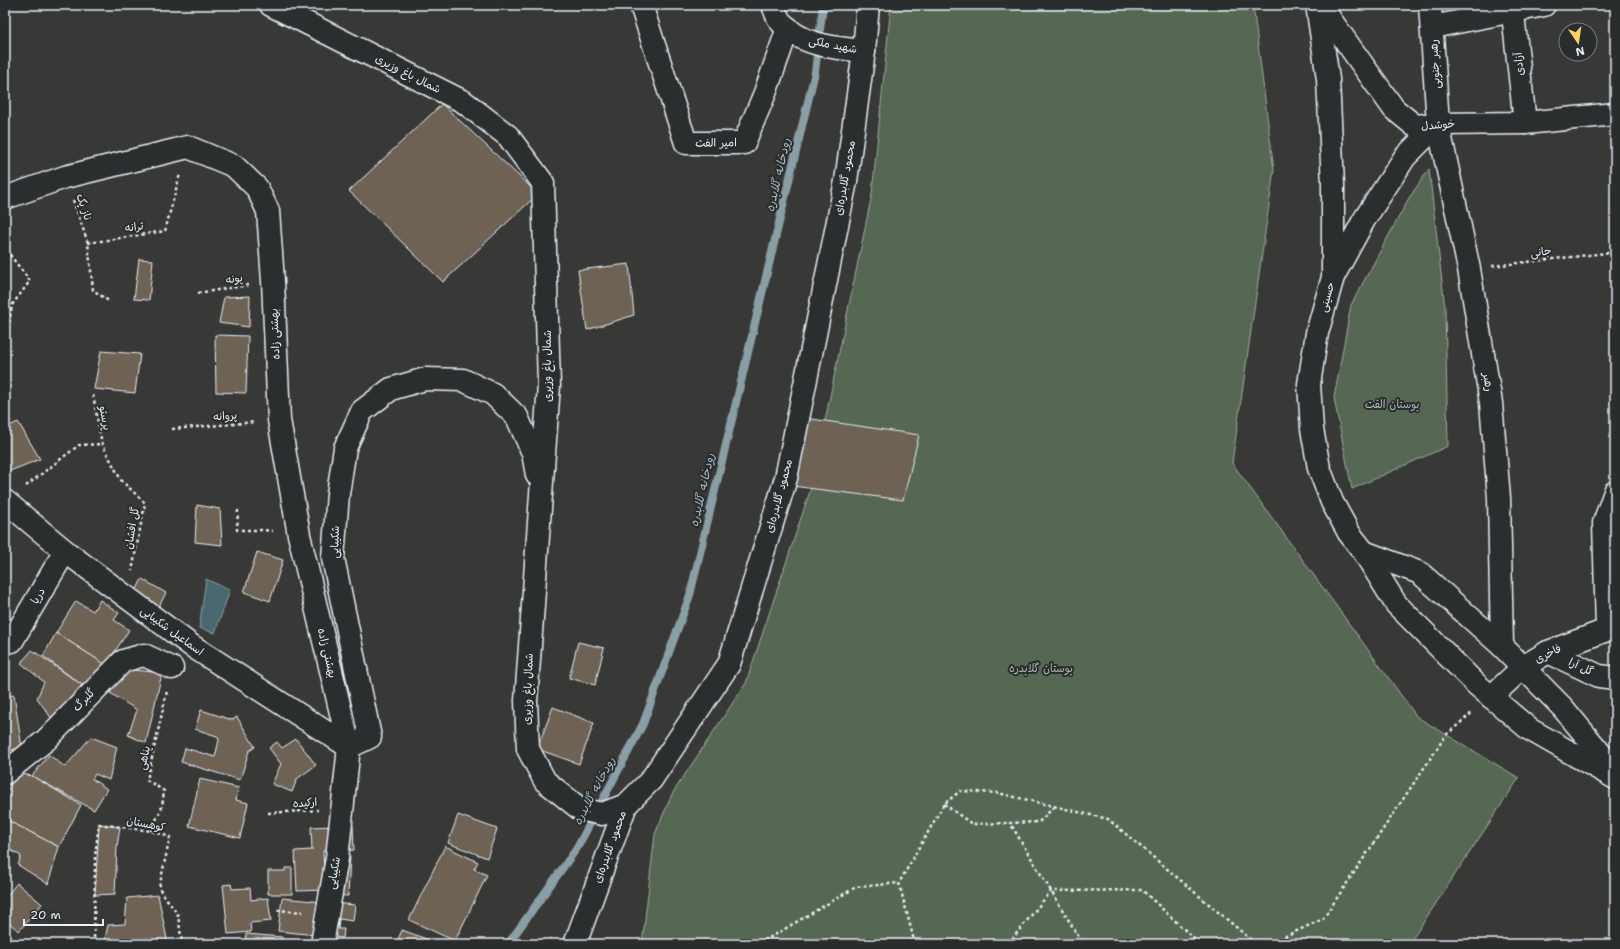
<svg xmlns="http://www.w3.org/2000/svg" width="1620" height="949" font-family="'Shantell Sans','Playpen Sans Arabic',sans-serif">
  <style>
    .green { fill: #566853; stroke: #9faca6 }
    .water { fill: #4b6770; stroke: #8a9ea6 }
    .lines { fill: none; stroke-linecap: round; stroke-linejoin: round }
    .stream { stroke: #8a9ea6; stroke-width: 8 }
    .building { fill: #6e6254; stroke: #e8f1f8 }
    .minor-casing { stroke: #e8f1f8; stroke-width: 25 }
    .path { stroke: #e8f1f8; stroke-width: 2.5; stroke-dasharray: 3 3; stroke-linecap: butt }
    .minor { stroke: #2a2d2e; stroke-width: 22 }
    .labels { text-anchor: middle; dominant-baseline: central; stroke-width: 4; stroke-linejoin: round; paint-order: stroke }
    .street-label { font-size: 11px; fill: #e8f1f8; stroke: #2a2d2e }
    .park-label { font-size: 11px; fill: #aebab6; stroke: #2a2d2e }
    .water-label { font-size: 12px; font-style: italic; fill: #a9bac2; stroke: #2a2d2e }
  </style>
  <rect width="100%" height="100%" fill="#383836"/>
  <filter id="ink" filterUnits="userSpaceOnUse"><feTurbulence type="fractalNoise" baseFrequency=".025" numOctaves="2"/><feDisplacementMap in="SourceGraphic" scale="8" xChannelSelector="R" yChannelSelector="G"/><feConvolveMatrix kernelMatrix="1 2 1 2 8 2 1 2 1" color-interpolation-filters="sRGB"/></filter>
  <g filter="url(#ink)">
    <g class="green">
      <polygon points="891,5 1253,5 1274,170 1232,463 1417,717 1519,778 1409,944 642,944 655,834 672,794 746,683 811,488 872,194"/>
      <polygon points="1429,169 1445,308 1448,446 1352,489 1334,398 1351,305 1409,198"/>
    </g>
    <polygon class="water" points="206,579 230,590 215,633 199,628"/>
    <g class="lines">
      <polyline class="stream" points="508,944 577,848 643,724 690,595 815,72 823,5"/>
    </g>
    <g class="building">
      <polygon points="442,104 538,194 443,282 349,191"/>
      <polygon points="139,259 153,260 149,300 134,299"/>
      <polygon points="629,264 634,315 587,330 578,270"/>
      <polygon points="250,296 249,327 219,323 224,297"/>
      <polygon points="215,335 248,336 246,393 216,392"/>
      <polygon points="101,351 140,354 135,393 94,389"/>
      <polygon points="805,418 919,435 903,500 792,486"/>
      <polygon points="18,422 40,459 5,473 5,428"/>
      <polygon points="197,505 220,509 222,545 195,542"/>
      <polygon points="257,552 283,560 270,601 244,592"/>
      <polygon points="142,579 166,593 158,608 134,595"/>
      <polygon points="100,600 119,613 114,620 129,630 106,665 56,633 76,601 93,611"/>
      <polygon points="56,633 106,665 90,687 82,685 43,656"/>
      <polygon points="578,642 604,648 595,685 569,678"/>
      <polygon points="32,650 82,685 52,719 37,698 44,682 21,663"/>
      <polygon points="125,669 162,673 146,743 128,735 137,710 110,693"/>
      <polygon points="14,695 22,748 5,751 5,696"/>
      <polygon points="553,707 594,723 579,764 537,749"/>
      <polygon points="201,710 232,720 237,717 255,747 249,751 240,780 181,762 185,748 215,757 219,740 217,736 195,729"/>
      <polygon points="91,737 117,747 109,780 95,774 92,779 107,789 94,810 32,776 49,755 65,767"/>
      <polygon points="296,739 316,765 297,779 292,792 272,784 281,764 269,748 277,742 282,748"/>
      <polygon points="17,773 32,776 81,805 59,847 5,819 5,795"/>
      <polygon points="200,779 239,788 236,800 248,803 240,838 189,826"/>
      <polygon points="458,815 497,829 487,858 448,843"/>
      <polygon points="5,819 59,847 48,884 18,865 21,856 5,847"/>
      <polygon points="99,824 120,827 117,847 115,894 95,895"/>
      <polygon points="353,825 354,850 323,851 325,890 297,891 295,851 312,850 311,827"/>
      <polygon points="445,846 478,862 474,869 487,875 455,941 409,920"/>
      <polygon points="328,856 350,857 348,896 326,895"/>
      <polygon points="285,868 292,868 292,894 268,894 268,871 285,871"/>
      <polygon points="17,883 42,904 19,931 5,920 5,898"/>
      <polygon points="231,884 232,889 250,888 251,900 268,898 271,921 250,923 251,932 228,934 223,885"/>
      <polygon points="158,895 168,944 104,944 108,925 125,924 127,898"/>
      <polygon points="282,898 355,905 353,921 339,919 338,929 344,929 343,938 278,931"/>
      <polygon points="402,930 440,944 396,944"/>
      <polygon points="246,934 282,937 282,944 245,944"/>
    </g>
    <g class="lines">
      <g class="minor-casing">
        <g id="minor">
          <polyline points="271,5 464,102 508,136 543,183 549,385 526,701 528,749 545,781 580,809 602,814 626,805"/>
          <polyline points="641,5 686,143 744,143 765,93 788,28"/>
          <path d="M773,5C775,10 777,18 781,22C801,46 836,48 864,51"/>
          <polyline points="1317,5 1328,79 1333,185 1333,277 1317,333 1309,384 1312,429 1319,468 1332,502 1349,533 1364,552 1396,604 1476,684 1529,729 1615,778"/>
          <polyline points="1320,5 1394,109 1415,126 1438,124 1525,123 1615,114"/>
          <polyline points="1430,5 1438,124 1469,269 1491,403 1499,498 1502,646"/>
          <polyline points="1512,5 1525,123"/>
          <polyline points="1432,27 1544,5"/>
          <polyline points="5,198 65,177 188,147 234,166 257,188 268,211 273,281 279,420 299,535 349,747 337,858 322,944"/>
          <polyline points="1334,275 1364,220 1405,157 1438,124"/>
          <polyline points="5,501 65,551 192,646 349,747"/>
          <polyline points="1364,552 1420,573 1502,646 1563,708 1615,771"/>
          <polyline points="1607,628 1604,523 1615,492"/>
          <polyline points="12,641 65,551"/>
          <polyline points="1548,652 1599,676 1615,678"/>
          <polyline points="1491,697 1523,667 1548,652 1615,627"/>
          <polyline points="349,747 370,737 333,558 338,494 345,448 362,411 391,389 425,379 463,380 493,394 517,417 533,453 537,475"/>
          <polyline points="5,773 46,740 123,661 144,655 172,668"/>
          <polyline points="575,944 626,805 651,780 729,664 786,478 846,181 864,51 868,5"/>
        </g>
      </g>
      <g class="path">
        <polyline points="73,200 88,243 93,290 110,302"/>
        <polyline points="88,243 165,231 180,174"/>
        <polyline points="5,244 7,251 30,281 12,305 5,349"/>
        <polyline points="1492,266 1615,252"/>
        <polyline points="198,293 249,285"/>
        <polyline points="93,395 102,444 121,480 145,503 132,571"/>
        <polyline points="172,429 255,422"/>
        <polyline points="26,486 79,445 102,444"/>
        <polyline points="238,510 237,530 262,530 273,531"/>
        <polyline points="944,804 972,824 1010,823"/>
        <polyline points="1054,807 1039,822 1010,823 1083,944"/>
        <polyline points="268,813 318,810"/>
        <polyline points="151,831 162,807 164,791 147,780 167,691"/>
        <polyline points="277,910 303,912"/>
        <polyline points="94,944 95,856 99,824 151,831 170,837 159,888 178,915 182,944"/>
        <polyline points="759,944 856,887 899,883"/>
        <polyline points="915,944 899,883 944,804 960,791 998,793 1108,819 1256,944"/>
        <polyline points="1008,944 1051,891 1142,890 1200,944"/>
        <polyline points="1268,944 1323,919 1446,735 1473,712"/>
      </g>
      <use href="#minor" class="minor"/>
    </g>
  </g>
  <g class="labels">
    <g class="street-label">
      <text transform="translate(833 45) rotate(11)">شهید ملکی</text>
      <text transform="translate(1435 64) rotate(-93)">رهبر جنوبی</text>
      <text transform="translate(1519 64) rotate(-96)">آزادی</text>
      <text transform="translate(408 74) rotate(27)">شمال باغ وزیری</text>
      <text transform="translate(1438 125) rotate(-4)">خوشدل</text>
      <text transform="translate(716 143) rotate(-1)">امیر الفت</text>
      <text transform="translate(845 178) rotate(-80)">محمود گلابدره‌ای</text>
      <text transform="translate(84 207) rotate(71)">ناز یک</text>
      <text transform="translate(134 227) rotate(-8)">ترانه</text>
      <text transform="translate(1541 252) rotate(-7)">جانی</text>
      <text transform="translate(234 279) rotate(-9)">پونه</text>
      <text transform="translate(1327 297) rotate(-74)">حسینی</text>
      <text transform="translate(275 334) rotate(-92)">بهشتی زاده</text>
      <text transform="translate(547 366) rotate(-90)">شمال باغ وزیری</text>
      <text transform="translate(1488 382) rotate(81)">رهبر</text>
      <text transform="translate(225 416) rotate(-5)">پروانه</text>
      <text transform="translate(105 418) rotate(79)">پرستو</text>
      <text transform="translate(779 496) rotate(-75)">محمود گلابدره‌ای</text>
      <text transform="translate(132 528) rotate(-80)">گل افشان</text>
      <text transform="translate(335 542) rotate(-88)">شکیبایی</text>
      <text transform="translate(38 596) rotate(-59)">دریا</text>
      <text transform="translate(172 631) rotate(36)">اسماعیل شکیبایی</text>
      <text transform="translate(327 653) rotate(77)">بهشتی زاده</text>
      <text transform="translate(1548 654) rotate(-27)">فاخری</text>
      <text transform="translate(1581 667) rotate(25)">گل آرا</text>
      <text transform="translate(528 689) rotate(-88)">شمال باغ وزیری</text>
      <text transform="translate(84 700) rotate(-46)">گلبرگ</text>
      <text transform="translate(144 758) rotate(-77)">پناهی</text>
      <text transform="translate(305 803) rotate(-4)">ارکیده</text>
      <text transform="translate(146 824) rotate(11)">کوهستان</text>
      <text transform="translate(610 847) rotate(-70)">محمود گلابدره‌ای</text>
      <text transform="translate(334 873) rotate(-80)">شکیبایی</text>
    </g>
    <g class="park-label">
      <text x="1392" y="404">بوستان الفت</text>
      <text x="1041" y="668">بوستان گلابدره</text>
    </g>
    <g class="water-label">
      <text transform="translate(778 175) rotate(-77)">رودخانه گلابدره</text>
      <text transform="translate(702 490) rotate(-77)">رودخانه گلابدره</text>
      <text transform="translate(594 791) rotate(-62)">رودخانه گلابدره</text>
    </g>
  </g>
  <rect width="1620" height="949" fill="none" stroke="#2a2d2e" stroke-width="20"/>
  <rect x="10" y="10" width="1600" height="929" fill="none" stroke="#e8f1f8" stroke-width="1.5" filter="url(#ink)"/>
  <g transform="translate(1578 42) rotate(167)"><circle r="19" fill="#2a2d2e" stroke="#767b7f"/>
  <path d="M0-3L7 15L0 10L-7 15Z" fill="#ffd166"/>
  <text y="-6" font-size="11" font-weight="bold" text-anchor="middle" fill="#e8f1f8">N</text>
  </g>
  <path d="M24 919v6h79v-6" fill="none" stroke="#e8f1f8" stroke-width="2"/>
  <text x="30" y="919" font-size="12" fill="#e8f1f8" stroke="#2a2d2e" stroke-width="3" paint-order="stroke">20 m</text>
</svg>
